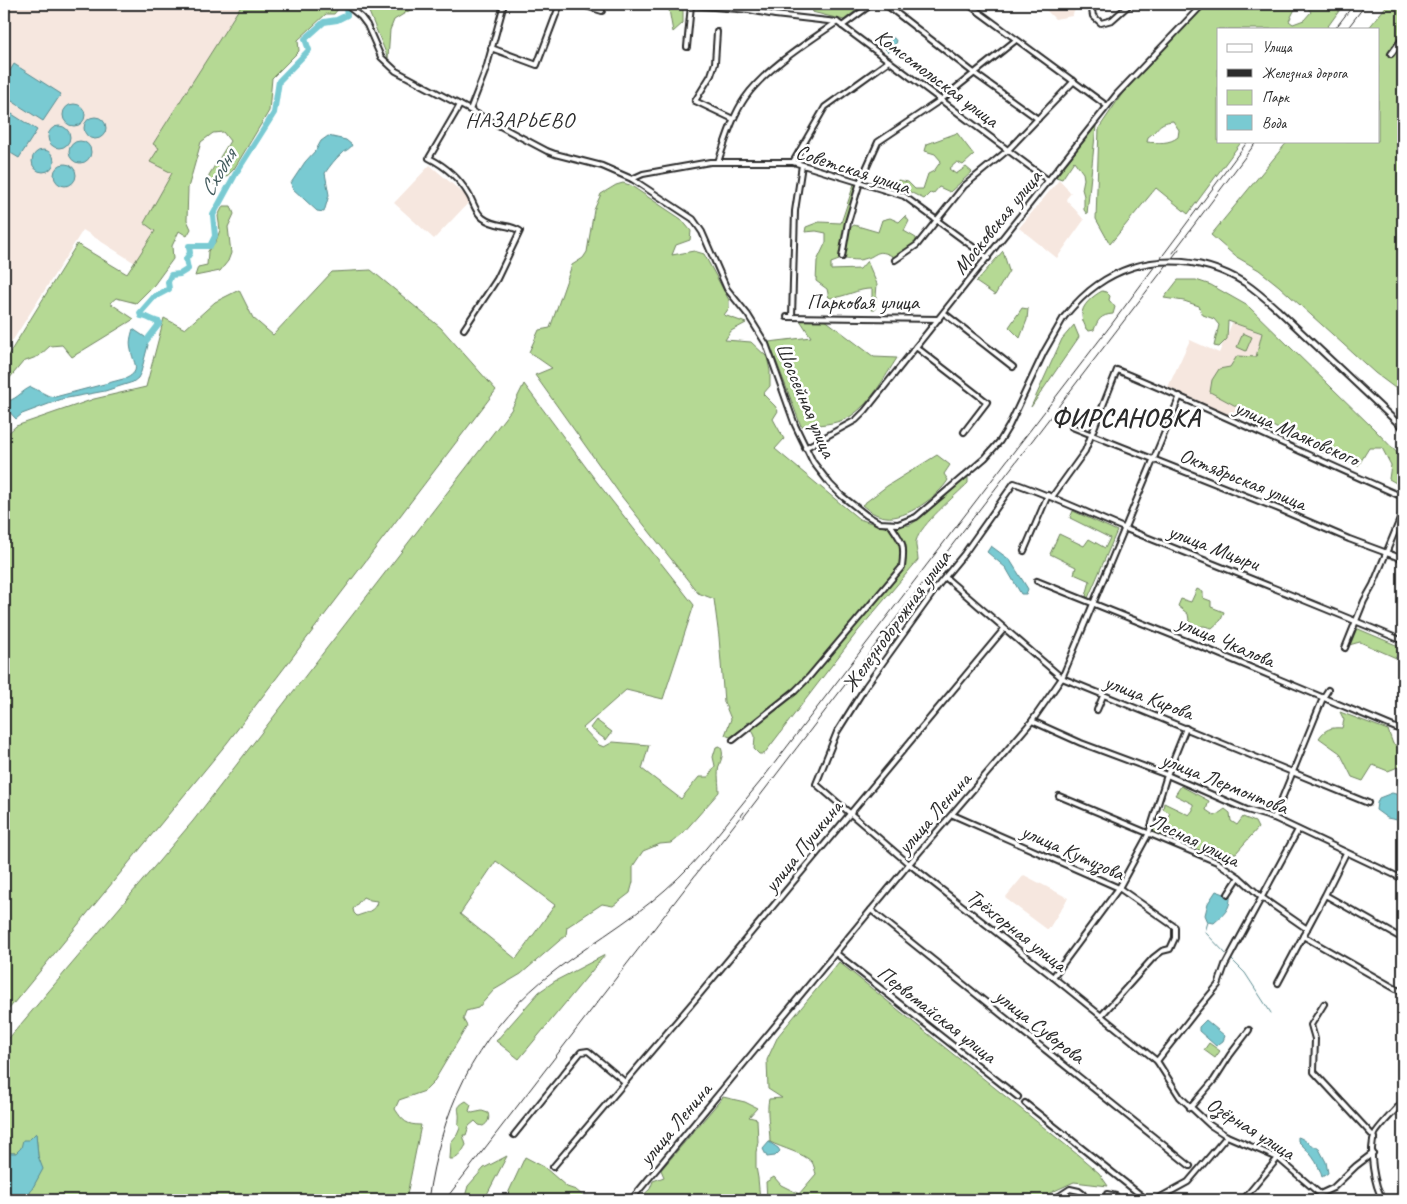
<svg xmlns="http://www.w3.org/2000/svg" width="1407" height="1204" font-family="Caveat,sans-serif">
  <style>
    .built { fill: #f6e7df }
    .green { fill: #b5d994; stroke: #708260; fill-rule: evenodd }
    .water { fill: #79cad2; stroke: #5a8a8f }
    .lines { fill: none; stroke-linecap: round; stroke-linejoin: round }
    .stream { stroke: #5a8a8f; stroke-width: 1 }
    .river { stroke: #79cad2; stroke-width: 6 }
    .minor-casing { stroke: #2b2b2b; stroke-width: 8 }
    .minor { stroke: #fff; stroke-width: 4 }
    .rail { stroke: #2b2b2b; stroke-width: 1 }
    .minor-bridge-casing { stroke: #2b2b2b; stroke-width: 8; stroke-linecap: butt }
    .minor-bridge { stroke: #fff; stroke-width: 4 }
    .labels { text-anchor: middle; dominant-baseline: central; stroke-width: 5; stroke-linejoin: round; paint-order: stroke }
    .street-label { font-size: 21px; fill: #2b2b2b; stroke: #fff }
    .neighbourhood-label { font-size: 22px; letter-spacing: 1px; fill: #2b2b2b; stroke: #fff }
    .water-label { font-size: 22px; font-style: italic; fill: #425b5d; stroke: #fff }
    .district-label { font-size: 26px; font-weight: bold; letter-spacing: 1px; fill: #2b2b2b; stroke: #fff }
  </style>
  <rect width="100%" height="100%" fill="#fff"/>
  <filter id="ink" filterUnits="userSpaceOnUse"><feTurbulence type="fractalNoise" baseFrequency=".02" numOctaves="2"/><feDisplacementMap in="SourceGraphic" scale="10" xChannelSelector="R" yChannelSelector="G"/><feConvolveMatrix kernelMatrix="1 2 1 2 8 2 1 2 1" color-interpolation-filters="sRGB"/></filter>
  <g filter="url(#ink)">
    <g class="built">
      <polygon points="4,4 242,4 153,144 159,148 172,173 144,223 155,231 135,263 83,230 4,354"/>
      <polygon points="1040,4 1078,4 1072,16 1055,19"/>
      <polygon points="430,165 471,200 434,239 394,203"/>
      <polygon points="1059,180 1071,193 1066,199 1084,220 1057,258 1019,228"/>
      <polygon points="1233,321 1265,335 1234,418 1168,387 1190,340 1219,353"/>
      <polygon points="1024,875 1068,898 1048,930 1005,898"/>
    </g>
    <g class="green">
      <polygon points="242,4 336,4 339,8 334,14 326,14 298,40 299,51 272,78 269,111 234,169 219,184 209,184 209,175 230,141 223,132 213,133 201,142 188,188 187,220 191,229 187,236 179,231 172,246 173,259 154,285 136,303 116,298 110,303 134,319 72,357 62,345 50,346 39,356 23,362 4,385 4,362 77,244 127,274 155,231 144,223 172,173 150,162 159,148 153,144"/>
      <polygon points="369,4 415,4 415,7 394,20 390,30 388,58 369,12"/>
      <polygon points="668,4 683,4 683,23 673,32"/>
      <polygon points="823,4 864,4 844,20 812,12"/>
      <path d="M1207,4H1344L1326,29H1218V141H1242L1188,214L1156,188L1110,244L1096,219L1099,128L1122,94ZM1301,4L1306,6L1311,12L1304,20L1293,24L1289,21L1296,7ZM1173,121L1179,130L1178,137C1170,144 1157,143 1147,142L1148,137C1160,129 1156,123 1173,121Z"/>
      <polygon points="1388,4 1403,4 1403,394 1375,373 1279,286 1259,270 1235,256 1211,235 1288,141 1378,141 1378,29 1368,29"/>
      <polygon points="1096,126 1087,214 1084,210 1084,196 1082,189 1084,179 1083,173 1074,161 1062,179 1056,177"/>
      <polygon points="957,133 974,155 963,165 957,162 949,169 956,174 966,167 972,172 950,192 939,187 933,194 930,193 924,199 910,192 906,193 892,189 898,180 908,182 915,189 923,189 928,174 934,171 941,161 935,154 925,151 927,144"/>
      <path d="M623,183L630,185L681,219L691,231L690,240L676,245L672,255L694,251L704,254L729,300V308L724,315L746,323L731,331L725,340L751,342L767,357L770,371V386L763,394L775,406L778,411L773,419L784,439L775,449L859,519L884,527L910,525L922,517L968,476V483C955,496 921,524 916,541C915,546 918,554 918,560L858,631L764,754H759L754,749L755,736L748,722L741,730L730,737L725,735L731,719L724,702L719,637L714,599L698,593L622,497L535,375L552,368L529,352L539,330L550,328L572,265L583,258L587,252L594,210L601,194L616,185Z"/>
      <path d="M854,184H857L845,226L839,260L831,263V270L860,269L867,261L877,284L875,310H872V289C859,288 844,298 829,298L827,289L816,281L817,261L826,242V233L816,231L805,232L806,227L819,222L841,223Z"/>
      <polygon points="223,206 231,206 234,214 228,227 231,253 228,261 220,271 195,276 198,267 207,265 208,251 216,241 220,230 218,216"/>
      <path d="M905,216L909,221L904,231L916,238V243L894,257C876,247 878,256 864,259C859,261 850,259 844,259L849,229L854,225L878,232L882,220L890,218L899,222Z"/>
      <polygon points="1003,251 1009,271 995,295 976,282"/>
      <polygon points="371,270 441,328 496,390 227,743 4,1015 4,437 16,426 94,399 146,387 164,318 185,329 215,302 239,290 253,318 273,335 332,272"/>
      <polygon points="1178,280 1196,280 1211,285 1248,306 1374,429 1403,459 1403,487 1389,479 1391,465 1382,448 1369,448 1358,466 1319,451 1210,392 1212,380 1219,369 1230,367 1237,356 1256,357 1262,333 1228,321 1227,339 1219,347 1214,346 1219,325 1214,319 1203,315 1199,306 1184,301 1164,298"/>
      <path d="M1102,291L1106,292L1110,296L1109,300L1115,307L1113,314C1101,315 1098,319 1094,330L1089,331L1086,329C1085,324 1082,321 1082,316C1081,305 1093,296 1102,291Z"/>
      <polygon points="1022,308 1028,309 1027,320 1020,338 1009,327"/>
      <path d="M824,319L874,357L897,358C884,378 872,402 851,416C837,425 816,425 801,426L769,342L811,337L800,320Z"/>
      <polygon points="1074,325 1079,337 1031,407 1062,339"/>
      <polygon points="1243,333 1252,337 1246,351 1237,347"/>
      <path d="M524,384L597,482L694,605L663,699L626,690L583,728L599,745L604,747L613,742L649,745L642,769L681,799L699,777H708L715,766L713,757L716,747L720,746C725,754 721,759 719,766C717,774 719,784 719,792L683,833L671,843L660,844L643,851L633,866V882L630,893L613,906L602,904L567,927L566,935L521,974L494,990L478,1008L466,1011L463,1019L467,1026L433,1083L425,1091L399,1100L395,1109C403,1121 406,1125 421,1125L406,1200H26L42,1169L38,1156L36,1134L16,1153H11L4,1148V1044L193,821L511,410ZM496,861L555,905L516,959L460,914ZM363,897L370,900L377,901C376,911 365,913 357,916L354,913L353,909Z"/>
      <path d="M937,455L950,465L944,474L948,480C939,496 905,520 886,517C876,516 869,511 862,505L887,486Z"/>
      <polygon points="1073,511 1117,531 1088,598 1086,596 1090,581 1074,574 1076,567 1050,554 1059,534 1084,546 1089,539 1105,548 1110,538 1070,518"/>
      <polygon points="1197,589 1203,592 1203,598 1211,601 1211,607 1224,612 1221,620 1212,628 1204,626 1194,627 1189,620 1188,614 1178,606 1181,599 1191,602"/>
      <polygon points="1356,628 1403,648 1403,661 1360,642 1349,645"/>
      <path d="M1340,712L1388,730L1393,744L1403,748V765L1388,771L1373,765L1363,781L1352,777L1340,753L1319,738C1325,729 1331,727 1342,728L1344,720Z"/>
      <polygon points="596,720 612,732 606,740 590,728"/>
      <polygon points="1181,786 1209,801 1206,810 1215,816 1225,809 1230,813 1231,821 1237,825 1243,817 1255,822 1258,828 1236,853 1225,852 1219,861 1152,833 1155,826 1160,827 1164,823 1170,813 1163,809 1164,803 1189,815 1193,810 1193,804 1175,795"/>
      <polygon points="605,955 519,1059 496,1041 539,992 555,981"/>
      <path d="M839,962L1078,1155L1099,1173L1108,1186L1074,1182L1050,1193L1041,1200H767L766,1182L774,1177L781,1185L799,1194L816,1174C815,1171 814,1165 812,1162C803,1153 782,1148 770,1142C770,1129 766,1110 769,1099L782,1098L768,1089L767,1060L778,1036Z"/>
      <polygon points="1209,1043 1220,1051 1215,1058 1204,1050"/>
      <polygon points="723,1097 745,1102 757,1108 749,1117 757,1119 758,1142 756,1152 756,1167 758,1178 760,1200 638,1200 650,1189 653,1181 664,1177 661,1170"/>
      <path d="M466,1101L471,1105L469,1111L472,1113L482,1111L488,1113C490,1119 488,1123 483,1126L479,1125L475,1121L469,1126L466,1135H463L466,1145C462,1151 459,1160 450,1159L451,1142L457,1135L460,1128C457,1120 459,1127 459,1119C460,1109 454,1108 466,1101Z"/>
      <polygon points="507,1156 484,1200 464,1200 468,1186 484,1168"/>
      <polygon points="525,1157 544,1167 567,1187 576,1190 588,1200 505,1200"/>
    </g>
    <g class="water">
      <polygon points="889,37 894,38 897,42 888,52 884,47"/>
      <polygon points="14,64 61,94 43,121 4,96 4,80"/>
      <circle cx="74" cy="115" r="11"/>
      <polygon points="4,109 37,130 19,158 4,149"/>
      <circle cx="95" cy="128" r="11"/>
      <circle cx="59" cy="137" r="11"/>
      <path d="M328,136L346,140L352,145C349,150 346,150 342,153C335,159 330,166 325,173L329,195L324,212L317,211L292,188L291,183L305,162L316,150L321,141Z"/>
      <circle cx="80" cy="152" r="11"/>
      <circle cx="43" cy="161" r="11"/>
      <circle cx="65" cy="175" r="11"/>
      <path d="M133,329L145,337L148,345L141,372L138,378L133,382L105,391L62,399L22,414L16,419L4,406V401C15,402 21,391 31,387L49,396L55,397L127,378C142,370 133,363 131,350C129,342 131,336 133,329Z"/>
      <polygon points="991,546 1010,560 1028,589 1026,594 1021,594 1006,568 987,552"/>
      <polygon points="1392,793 1403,796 1403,816 1397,820 1387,818 1376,810 1377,803 1379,798"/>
      <path d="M1216,891L1230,896C1231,909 1223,915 1214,923L1208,922L1205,915L1208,903Z"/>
      <polygon points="1206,1020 1225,1036 1223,1041 1216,1046 1199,1031 1199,1027"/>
      <polygon points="36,1133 38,1156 43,1169 26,1200 4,1200 4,1148 11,1153 16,1153 21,1148 23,1140 29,1140"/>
      <path d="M1298,1137C1306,1139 1310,1147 1318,1147L1326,1162L1328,1173L1322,1177C1318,1161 1309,1152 1298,1141Z"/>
      <polygon points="769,1142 778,1148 780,1151 775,1156 767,1157 763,1149"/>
    </g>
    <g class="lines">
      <g class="stream">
        <polyline points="4,53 6,55 9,67 5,72"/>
        <polyline points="1208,922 1205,932 1228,956"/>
        <polyline points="1231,959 1245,973 1271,1013"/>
      </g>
      <path class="river" d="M143,345L160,323L159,322C152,321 148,316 141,316L140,313L154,297L169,289L168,282L171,275L180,274L188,269L186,259L190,253L189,246H210L215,236L213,215L236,173L274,113L279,81L309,50L305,39L324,22L337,20L347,15L346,9L347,4"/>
      <g class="minor-casing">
        <g id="minor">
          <polyline points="345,4 361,17 367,25 381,57 396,71 547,151 555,154 602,166 632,179 693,219 702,232 727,289 748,315 766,344 795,425 813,462 830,484 842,496 866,515 880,523 898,524 916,517 985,458 1000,441 1009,426 1044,352 1064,317"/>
          <polyline points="579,4 602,11"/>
          <polyline points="885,4 974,73 1038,119"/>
          <polyline points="968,4 1107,106"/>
          <polyline points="1091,4 1093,16 1101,23 1112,20 1130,4"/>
          <polyline points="842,26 872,4"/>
          <polyline points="717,32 715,63 711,75 695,101 733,119"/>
          <polyline points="687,47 691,5 749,10 775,15 837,22 1049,181"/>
          <polyline points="491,48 537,65 560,4"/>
          <polyline points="1391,54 1403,38"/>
          <path d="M460,105L429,158C447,167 459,178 469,195C474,203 475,212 483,218C496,228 508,223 520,231L497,279L464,329"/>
          <polyline points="470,110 486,69 504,4"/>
          <path d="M718,162C726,140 732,117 745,98C765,69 808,42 837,22"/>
          <polyline points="793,162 825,107 889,61"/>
          <polyline points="632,179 643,174 710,162 793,162 904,196 988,258"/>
          <polyline points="842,257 848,222 860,182 878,142 942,99 1016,40"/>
          <polyline points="895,260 917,245 964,186 1008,150 1074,81"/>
          <polyline points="1278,310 1403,428"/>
          <polyline points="944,313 1013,367"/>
          <polyline points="787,317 939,319"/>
          <polyline points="792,317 795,211 802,165"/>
          <polyline points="916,347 987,402 964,432"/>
          <polyline points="1072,427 1279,509 1349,539 1403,559"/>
          <polyline points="805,448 856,420 865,411 1117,94 1203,4"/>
          <path d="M1052,497L1085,451L1117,370C1214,410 1308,456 1403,497"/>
          <polyline points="1024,551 1048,495"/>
          <polyline points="945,577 1062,678 1368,803"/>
          <polyline points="1037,581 1209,650 1403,731"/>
          <polyline points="1345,648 1364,601 1373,585 1403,512"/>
          <polyline points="1097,710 1103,696"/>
          <polyline points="1032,721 1081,743 1167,775 1247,810 1274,818 1403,879"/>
          <path d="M733,740L795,691L809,677L902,567C905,544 903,543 890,524"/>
          <polyline points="1059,796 1217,862 1239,877 1261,897 1307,929"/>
          <polyline points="953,815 1119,888 1175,927 1175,938 1170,949 1162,951 1153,958 1101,1016"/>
          <polyline points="1274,818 1323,698 1328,690"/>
          <polyline points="1228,894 1239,877"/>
          <polyline points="1327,896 1403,939"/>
          <polyline points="871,910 1190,1166"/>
          <polyline points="1303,936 1403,993"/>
          <polyline points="837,954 1018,1097"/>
          <polyline points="1053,977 1119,888 1149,833 1167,775 1186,728"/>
          <polyline points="1278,983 1325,895 1346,853"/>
          <polyline points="1324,1004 1311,1025 1315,1039 1314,1072 1375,1138"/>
          <polyline points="1157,1061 1197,1010 1218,985 1225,965 1298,830"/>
          <polyline points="1025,1103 1147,1200"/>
          <polyline points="1190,1108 1214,1080 1230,1055 1249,1030"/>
          <polyline points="514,1135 581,1052 588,1051 625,1082"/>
          <polyline points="553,1167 699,995 1004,629"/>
          <polyline points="1107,1194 1116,1196 1119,1200"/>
          <path d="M1320,1194L1278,1158L1227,1136L1210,1125L1180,1097L1157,1061L1053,977L909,864L816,784L837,732L866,686L940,583L964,554L1014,483C1054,497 1092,515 1131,531C1222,567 1313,603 1403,641"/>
          <polyline points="631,1200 909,864 1032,721 1062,678 1180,396"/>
          <polyline points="1053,1200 1070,1189 1079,1191 1083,1194 1081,1200"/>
          <polyline points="1155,1200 1188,1182 1227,1136"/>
          <polyline points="1243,1200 1278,1158"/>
          <polyline points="1315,1200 1320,1194 1333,1188 1356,1166 1373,1153"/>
          <path d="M1383,1200C1374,1185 1368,1151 1375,1134C1379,1126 1397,1109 1403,1101"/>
          <polyline points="1403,1200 1403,1195"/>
        </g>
      </g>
      <use href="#minor" class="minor"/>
      <g class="rail">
        <polyline points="1335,29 1354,4"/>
        <polyline points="1347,29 1366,4"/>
        <polyline points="1173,253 1257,141"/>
        <polyline points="743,818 1179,249"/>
        <path d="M428,1200C441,1112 473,1039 543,980C582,948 627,924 665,890C701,859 729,819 760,782L1111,325L1248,141"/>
        <polyline points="445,1200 744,812"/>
      </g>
      <g class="minor-bridge-casing">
        <path id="minor-bridge" d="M1064,317C1074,305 1084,294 1097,285C1142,253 1200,255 1245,283C1257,291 1268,301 1278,310"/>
      </g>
      <use href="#minor-bridge" class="minor-bridge"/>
    </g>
  </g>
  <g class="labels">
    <g class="street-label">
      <text transform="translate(937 78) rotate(37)">Комсомольская улица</text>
      <text transform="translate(853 169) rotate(18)">Советская улица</text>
      <text transform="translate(997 222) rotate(-51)">Московская улица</text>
      <text x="863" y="302">Парковая улица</text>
      <text transform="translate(806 400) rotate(67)">Шоссейная улица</text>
      <text transform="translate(1297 433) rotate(24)">улица Маяковского</text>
      <text transform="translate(1243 479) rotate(22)">Октябрьская улица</text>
      <text transform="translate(1214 547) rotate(21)">улица Мцыри</text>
      <text transform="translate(896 621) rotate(-54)">Железнодорожная улица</text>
      <text transform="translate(1226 641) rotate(23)">улица Чкалова</text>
      <text transform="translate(1149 697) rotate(21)">улица Кирова</text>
      <text transform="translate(1225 783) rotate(22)">улица Лермонтова</text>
      <text transform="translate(934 813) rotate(-49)">улица Ленина</text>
      <text transform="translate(1195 840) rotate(26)">Лесная улица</text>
      <text transform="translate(803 846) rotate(-51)">улица Пушкина</text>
      <text transform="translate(1073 852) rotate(24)">улица Кутузова</text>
      <text transform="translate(1017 930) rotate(38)">Трёхгорная улица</text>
      <text transform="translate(937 1014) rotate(38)">Первомайская улица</text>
      <text transform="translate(1040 1026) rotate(38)">улица Суворова</text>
      <text transform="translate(675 1124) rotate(-50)">улица Ленина</text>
      <text transform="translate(1251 1128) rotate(32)">Озёрная улица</text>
    </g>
    <g class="neighbourhood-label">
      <text x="520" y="120">НАЗАРЬЕВО</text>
    </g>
    <g class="water-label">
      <text transform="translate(218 173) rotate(-59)">Сходня</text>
    </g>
    <g class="district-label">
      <text x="1126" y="417">ФИРСАНОВКА</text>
    </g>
  </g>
  <rect width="1407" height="1204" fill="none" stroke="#fff" stroke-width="20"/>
  <rect x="10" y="10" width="1387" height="1184" fill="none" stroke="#2b2b2b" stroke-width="2" filter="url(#ink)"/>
  <rect x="1217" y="28" width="162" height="115" fill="#ffffff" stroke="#aaaaaa"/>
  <rect x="1227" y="44" width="25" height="8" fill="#ffffff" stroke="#aaaaaa"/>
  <text x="1262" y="52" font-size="15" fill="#2b2b2b">Улица</text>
  <rect x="1227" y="69" width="25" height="8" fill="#2b2b2b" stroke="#aaaaaa"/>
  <text x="1262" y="78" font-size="15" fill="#2b2b2b">Железная дорога</text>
  <rect x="1227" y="90" width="25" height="15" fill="#b5d994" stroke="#aaaaaa"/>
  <text x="1262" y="102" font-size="15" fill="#2b2b2b">Парк</text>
  <rect x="1227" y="115" width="25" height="15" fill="#79cad2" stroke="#aaaaaa"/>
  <text x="1262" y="128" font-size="15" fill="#2b2b2b">Вода</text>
</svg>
